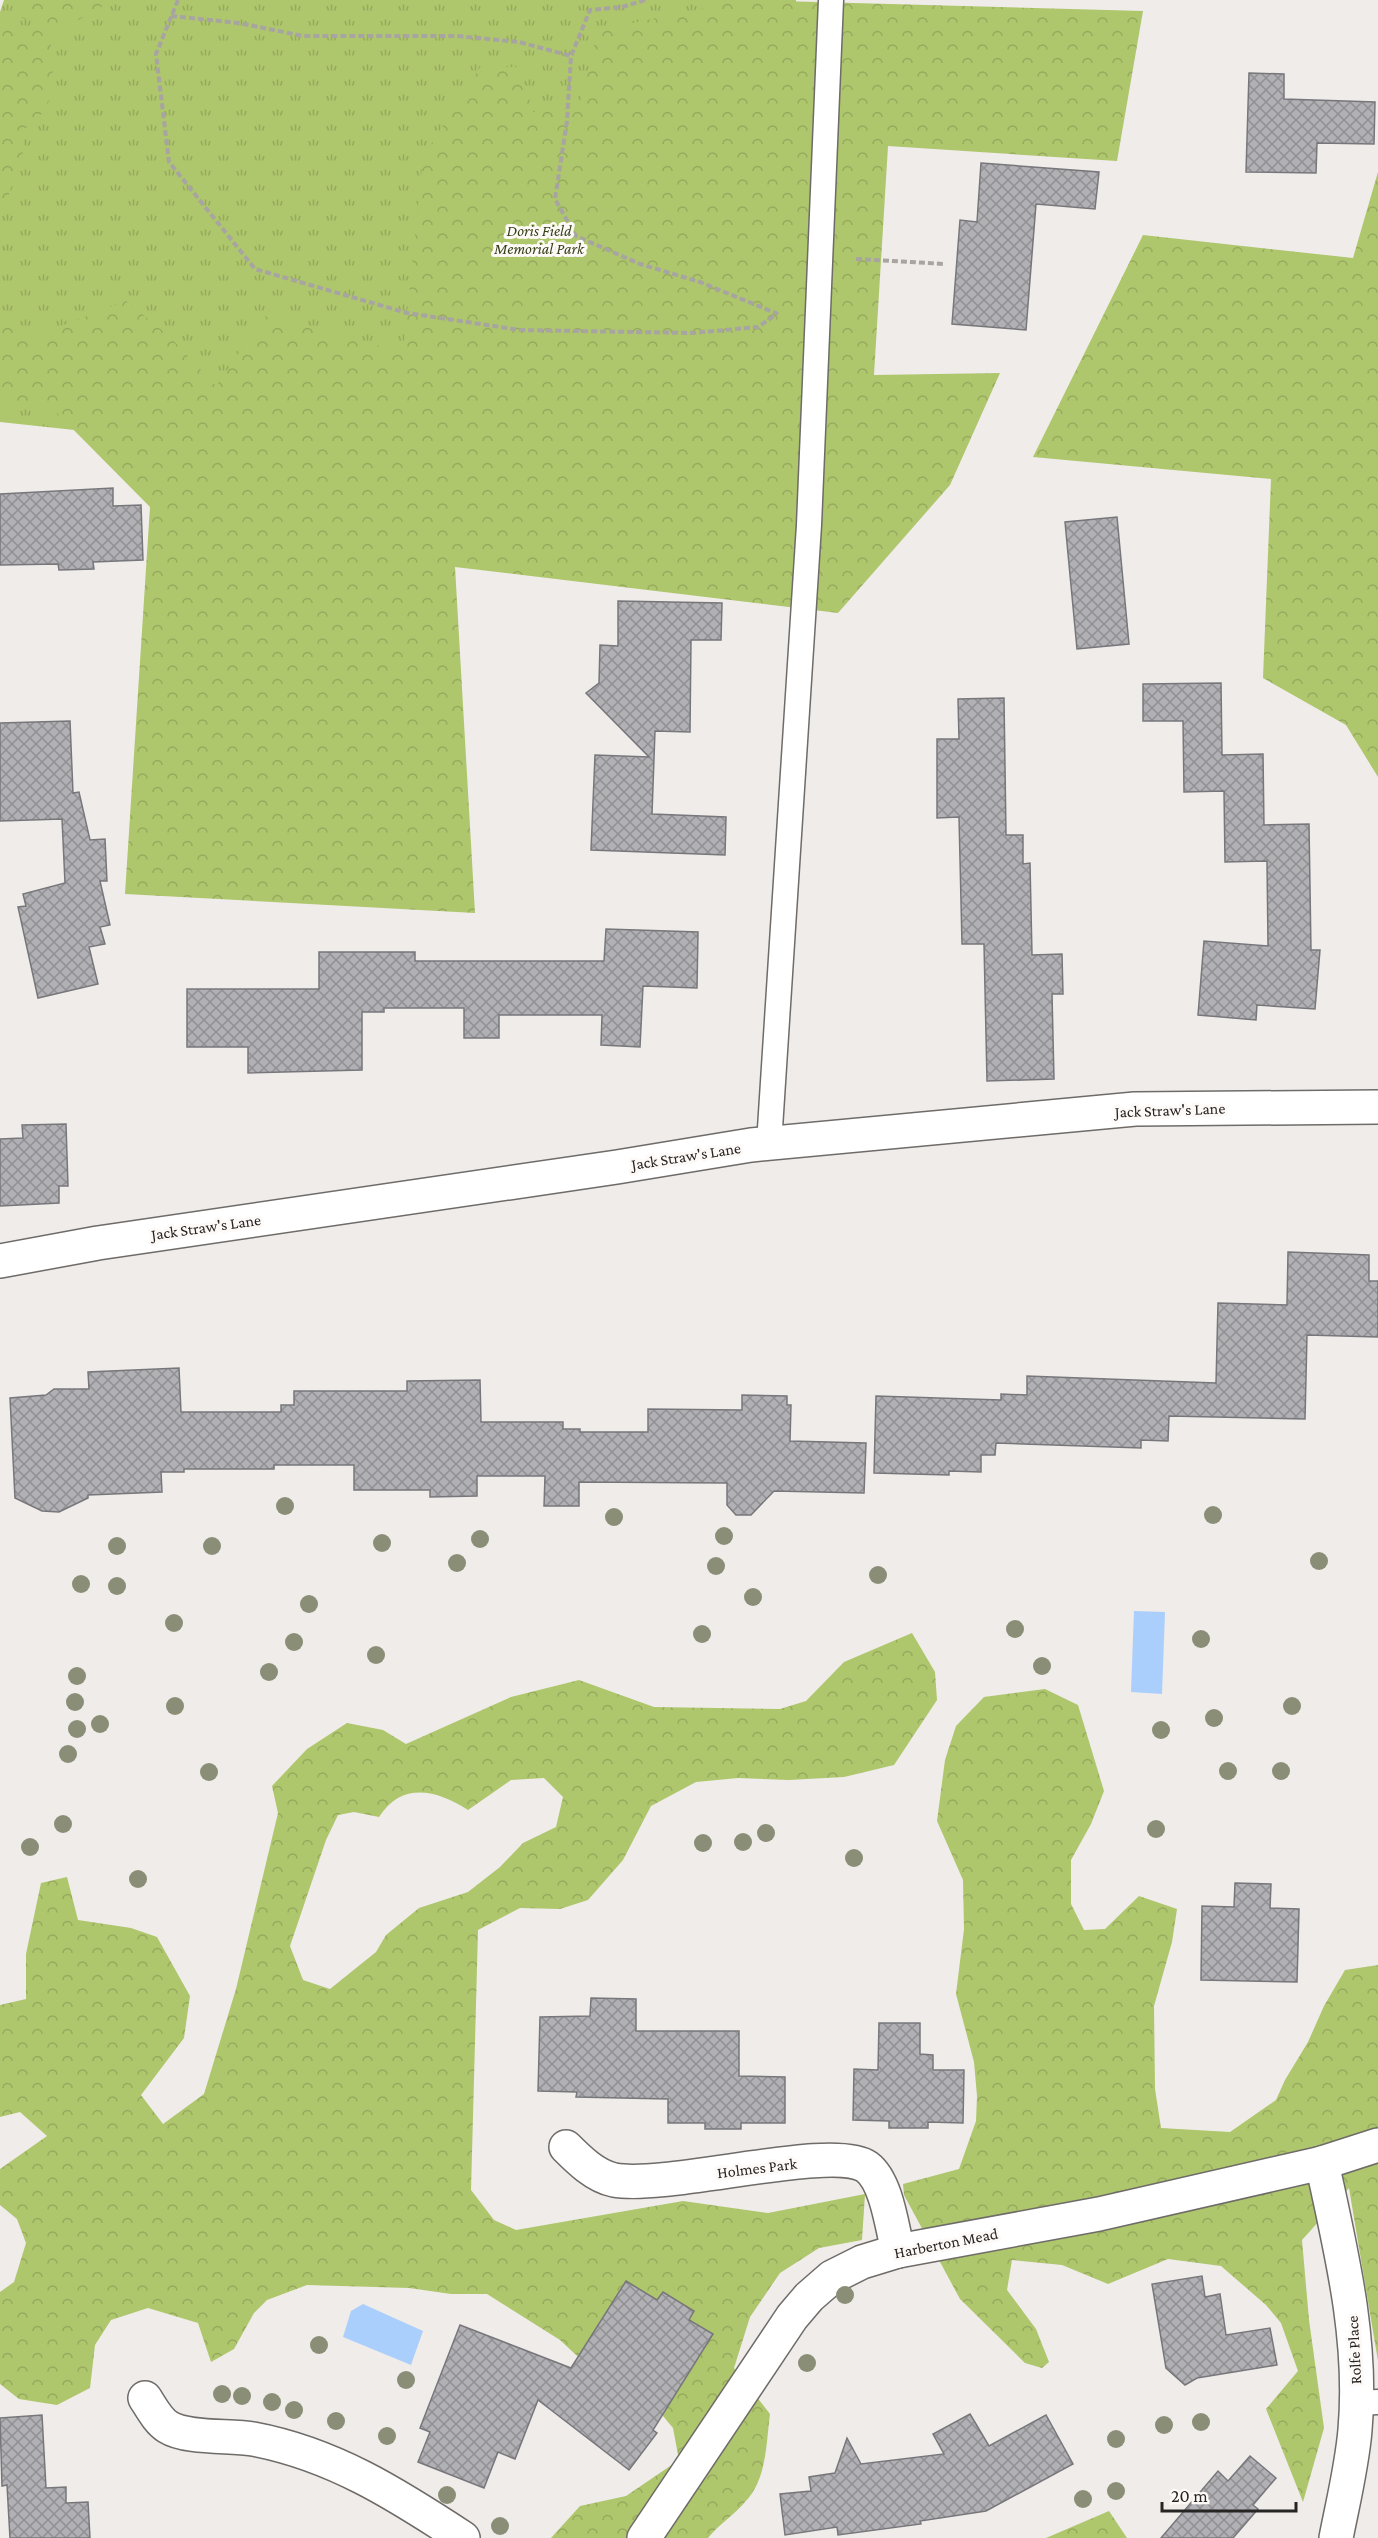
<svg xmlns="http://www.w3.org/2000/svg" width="1378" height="2538" font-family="'Crimson Pro',serif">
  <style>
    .grass { fill: url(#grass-tufts) }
    .forest { fill: url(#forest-crowns); fill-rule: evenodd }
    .water { fill: #aacffc }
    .building { fill: url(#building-cross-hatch); stroke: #77777b; stroke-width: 1.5 }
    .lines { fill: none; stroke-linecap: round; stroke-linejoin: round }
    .lane-casing { stroke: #6e6b68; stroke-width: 27 }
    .street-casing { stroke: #6e6b68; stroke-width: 36 }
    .path { stroke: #a7a4a2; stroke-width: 4; stroke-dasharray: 6 3; stroke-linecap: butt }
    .lane { stroke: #fff; stroke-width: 24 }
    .street { stroke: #fff; stroke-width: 33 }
    .tree { fill: #8a8e77 }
    .labels { text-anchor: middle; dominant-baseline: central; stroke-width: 6; stroke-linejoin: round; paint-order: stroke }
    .park-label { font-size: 16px; font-style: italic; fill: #374119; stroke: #fdf9f7 }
    .street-label { font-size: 16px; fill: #272524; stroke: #fdf9f7 }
  </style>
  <defs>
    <pattern id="grass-tufts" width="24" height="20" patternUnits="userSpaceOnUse" patternTransform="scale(1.5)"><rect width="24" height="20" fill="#aec66c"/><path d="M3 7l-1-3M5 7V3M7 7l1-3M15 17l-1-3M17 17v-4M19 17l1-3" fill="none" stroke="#96aa5d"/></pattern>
    <pattern id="forest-crowns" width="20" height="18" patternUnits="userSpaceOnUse" patternTransform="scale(1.5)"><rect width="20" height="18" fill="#aec66c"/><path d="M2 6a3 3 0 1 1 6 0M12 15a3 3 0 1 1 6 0" fill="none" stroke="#96aa5d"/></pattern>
    <pattern id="building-cross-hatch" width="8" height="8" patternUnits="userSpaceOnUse" patternTransform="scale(1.5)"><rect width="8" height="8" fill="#b1b1b5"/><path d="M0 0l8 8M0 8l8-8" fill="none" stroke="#909093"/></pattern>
  </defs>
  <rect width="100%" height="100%" fill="#f0ece9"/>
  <polygon class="grass" points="4,0 796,0 765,504 0,422 0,12"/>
  <g class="forest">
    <polygon points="24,0 113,0 61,30 20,17"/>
    <polygon points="744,0 1143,11 1117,161 888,146 874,375 1000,373 950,485 838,613 455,567 475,913 125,894 150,507 52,408 0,404 0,307 34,336 126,301 169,336 216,386 264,316 403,352 423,157 480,67 520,67 533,112 578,109 598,30"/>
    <polygon points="6,23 50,30 53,76 47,109 26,128 22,156 0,220 0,44"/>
    <polygon points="1378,172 1378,777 1346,725 1263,678 1271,479 1033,457 1143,235 1353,258"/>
    <path d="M912,1633L935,1672L937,1700L894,1765L844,1777L789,1780L738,1778L696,1782L651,1806L623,1860L588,1900L560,1909L520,1908L478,1930L471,2190L494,2220L516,2230L683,2201L768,2213L865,2194L862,2240L819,2248L780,2273L750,2317L734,2368L770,2414C766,2444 767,2479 745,2502C734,2515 719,2524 708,2538H551L580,2506L626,2496L679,2460L673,2428L648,2398L590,2368L560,2340L487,2294H451L409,2288L307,2285L267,2300L254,2313L234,2349L211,2362L198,2323L148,2308L111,2320L95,2345L90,2388L57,2405L19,2399L0,2384V2292L14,2282L26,2243L17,2219L0,2205V2169L47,2136L20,2112L0,2117V2005L26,1999V1954L41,1883L67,1877L78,1920L131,1928L157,1937L190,1996L184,2038L141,2095L163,2124L204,2094L236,1989L278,1813L272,1786L307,1749L347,1723L383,1730L406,1744L511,1697L579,1680L654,1707L780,1709L806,1701L844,1662ZM544,1778L563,1797L556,1827L523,1843L500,1867L468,1892L419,1908L386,1935L376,1952L330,1989L303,1980L290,1946L326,1840L338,1815L354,1812L379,1817C402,1781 437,1790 468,1810L511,1780Z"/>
    <polygon points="1045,1689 1078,1705 1104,1791 1091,1824 1071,1860 1071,1904 1084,1930 1105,1929 1139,1896 1177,1909 1172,1942 1154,2006 1155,2089 1161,2128 1230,2132 1276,2100 1285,2080 1308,2042 1324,2006 1345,1970 1378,1965 1378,2361 1349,2188 1302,2240 1309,2320 1324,2428 1303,2502 1266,2409 1298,2371 1281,2323 1266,2305 1221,2266 1168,2259 1108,2284 1062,2265 1012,2260 1007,2290 1036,2329 1049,2362 1042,2368 1025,2363 960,2299 904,2195 903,2184 959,2169 976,2121 977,2096 974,2062 956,1994 964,1929 963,1880 937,1821 945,1760 956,1726 984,1697"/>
    <polygon points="1109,2511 1127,2538 1046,2538"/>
  </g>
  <g class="water">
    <polygon points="1134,1611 1165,1612 1162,1694 1131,1692"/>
    <polygon points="363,2304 423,2331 411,2365 343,2337 351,2311"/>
  </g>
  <g class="building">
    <polygon points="1249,73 1284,74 1284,99 1375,102 1374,144 1317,143 1316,173 1246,172"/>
    <polygon points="981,163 1099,172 1095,209 1036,204 1026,330 952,324 960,220 977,222"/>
    <polygon points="113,488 113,506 141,505 143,560 93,562 94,569 59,570 58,564 0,565 0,494"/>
    <polygon points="1117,517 1129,644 1077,649 1065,522"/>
    <polygon points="618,601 722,603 721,640 691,640 690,732 655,731 652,814 726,817 725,855 591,850 595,755 649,757 586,693 599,683 600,645 618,646"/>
    <polygon points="1221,683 1222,755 1263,754 1264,825 1309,824 1311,950 1320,950 1315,1009 1257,1005 1256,1020 1198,1015 1204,941 1268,946 1267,861 1225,862 1224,791 1184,792 1183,721 1143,721 1143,684"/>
    <polygon points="1004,698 1006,835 1023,835 1023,864 1030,863 1032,955 1062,954 1063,994 1052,994 1054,1079 987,1081 984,944 962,944 959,817 937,818 937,739 959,739 958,699"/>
    <polygon points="70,721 73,793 79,792 90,840 105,839 107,881 100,881 110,925 100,927 105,944 89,947 98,984 38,998 18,907 26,906 23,894 65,883 62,819 0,821 0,723"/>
    <polygon points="606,929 698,932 697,988 643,986 640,1047 601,1045 602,1015 499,1015 499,1038 464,1038 464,1008 384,1008 384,1012 362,1012 362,1070 248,1073 248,1047 187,1047 187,989 319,989 319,952 415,952 415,961 604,961"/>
    <polygon points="66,1124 68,1186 59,1186 59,1203 0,1206 0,1139 23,1138 22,1125"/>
    <polygon points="1288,1252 1369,1255 1369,1281 1378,1281 1378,1337 1307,1335 1305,1419 1169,1416 1168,1441 1141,1440 1141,1448 996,1443 995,1455 981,1455 981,1472 949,1471 949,1475 874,1473 876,1396 1001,1400 1001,1394 1027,1395 1027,1376 1216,1383 1218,1303 1287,1305"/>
    <polygon points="179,1368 181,1412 281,1412 281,1405 294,1405 294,1391 407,1391 407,1381 480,1380 481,1422 563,1422 563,1429 580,1429 580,1432 648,1432 648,1409 742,1410 742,1395 787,1396 787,1405 791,1405 790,1441 866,1443 864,1493 774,1491 751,1515 736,1515 727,1505 727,1483 579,1482 579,1506 544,1506 545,1476 477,1476 477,1496 430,1497 430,1490 354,1490 354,1465 274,1465 274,1469 184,1469 184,1472 161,1472 162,1492 88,1495 88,1498 59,1512 42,1511 15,1498 10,1398 46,1395 54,1389 89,1389 88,1372"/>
    <polygon points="1235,1883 1271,1884 1270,1908 1299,1909 1297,1982 1201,1980 1202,1906 1234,1907"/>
    <polygon points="591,1998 636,1999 636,2031 739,2031 739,2076 785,2077 785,2123 741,2123 741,2129 705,2129 705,2123 668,2123 668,2099 576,2097 577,2092 538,2091 540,2017 590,2016"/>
    <polygon points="879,2023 920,2023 920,2054 933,2055 933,2070 964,2070 963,2123 928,2122 928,2128 889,2128 889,2121 853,2120 854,2069 878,2070"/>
    <polygon points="1202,2276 1205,2297 1220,2294 1226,2335 1270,2328 1277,2365 1197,2378 1185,2385 1166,2368 1152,2284"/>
    <polygon points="626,2281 657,2300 663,2292 694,2311 689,2320 713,2334 653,2430 657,2433 629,2470 538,2400 515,2459 498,2452 484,2488 418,2462 430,2432 420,2428 460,2325 571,2368"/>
    <polygon points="970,2414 989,2446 1046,2415 1073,2464 986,2511 920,2521 921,2524 838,2535 837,2527 785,2535 780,2494 811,2491 809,2477 835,2473 847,2438 861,2464 944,2454 933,2434"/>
    <polygon points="42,2415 46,2488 66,2487 66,2503 88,2502 90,2538 10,2538 7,2485 2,2486 0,2418"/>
    <polygon points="1250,2456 1276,2478 1253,2505 1258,2509 1233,2538 1161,2538 1218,2471 1228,2481"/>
  </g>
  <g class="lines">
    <g class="lane-casing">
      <g id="lane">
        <polyline points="769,1144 809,525 831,0"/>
        <polyline points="1356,2403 1378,2402"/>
      </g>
    </g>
    <g class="street-casing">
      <g id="street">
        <polyline points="0,1261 98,1243 617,1167 751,1145 1135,1109 1378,1107"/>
        <path d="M566,2147C579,2160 595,2176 614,2180C668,2190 834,2143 867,2167C887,2182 892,2228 898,2251"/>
        <path d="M1322,2163C1341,2251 1363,2339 1355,2430C1352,2466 1343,2502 1336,2538"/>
        <path d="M145,2398C151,2407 158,2421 168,2427C187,2439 231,2435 253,2439C333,2454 396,2494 463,2538"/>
        <polyline points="644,2538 792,2317 809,2297 832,2277 862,2262 898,2251 1099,2214 1322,2163 1378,2145"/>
      </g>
    </g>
    <g class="path">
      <polyline points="178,0 156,54 169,162 255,269 407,313 520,330 692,333 758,327 777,314"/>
      <polyline points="645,0 622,7 590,10 571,56 567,121 555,199 576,236 640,264 700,282 778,314"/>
      <polyline points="171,16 239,23 303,36 457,36 519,42 571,56"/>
      <polyline points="856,259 945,264"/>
    </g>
    <use href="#lane" class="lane"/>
    <use href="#street" class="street"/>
  </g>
  <g class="tree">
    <circle cx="285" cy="1506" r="9"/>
    <circle cx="1213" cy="1515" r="9"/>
    <circle cx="614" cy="1517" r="9"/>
    <circle cx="724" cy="1536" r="9"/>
    <circle cx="480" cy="1539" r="9"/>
    <circle cx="382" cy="1543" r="9"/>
    <circle cx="117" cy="1546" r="9"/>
    <circle cx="212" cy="1546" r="9"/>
    <circle cx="1319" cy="1561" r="9"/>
    <circle cx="457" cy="1563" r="9"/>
    <circle cx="716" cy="1566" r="9"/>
    <circle cx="878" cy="1575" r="9"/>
    <circle cx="81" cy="1584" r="9"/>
    <circle cx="117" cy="1586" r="9"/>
    <circle cx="753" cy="1597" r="9"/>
    <circle cx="309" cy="1604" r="9"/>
    <circle cx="174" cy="1623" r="9"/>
    <circle cx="1015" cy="1629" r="9"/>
    <circle cx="702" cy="1634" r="9"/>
    <circle cx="1201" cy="1639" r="9"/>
    <circle cx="294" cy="1642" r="9"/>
    <circle cx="376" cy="1655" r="9"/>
    <circle cx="1042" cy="1666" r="9"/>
    <circle cx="269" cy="1672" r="9"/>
    <circle cx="77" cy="1676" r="9"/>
    <circle cx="75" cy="1702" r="9"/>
    <circle cx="175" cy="1706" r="9"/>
    <circle cx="1292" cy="1706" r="9"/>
    <circle cx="1214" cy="1718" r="9"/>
    <circle cx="100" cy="1724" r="9"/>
    <circle cx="77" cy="1729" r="9"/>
    <circle cx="1161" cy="1730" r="9"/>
    <circle cx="68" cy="1754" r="9"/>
    <circle cx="1228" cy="1771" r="9"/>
    <circle cx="1281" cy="1771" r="9"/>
    <circle cx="209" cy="1772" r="9"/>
    <circle cx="63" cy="1824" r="9"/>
    <circle cx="1156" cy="1829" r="9"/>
    <circle cx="766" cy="1833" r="9"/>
    <circle cx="743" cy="1842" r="9"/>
    <circle cx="703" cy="1843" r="9"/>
    <circle cx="30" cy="1847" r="9"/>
    <circle cx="854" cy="1858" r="9"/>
    <circle cx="138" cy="1879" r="9"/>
    <circle cx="845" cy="2295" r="9"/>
    <circle cx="319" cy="2345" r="9"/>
    <circle cx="807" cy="2363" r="9"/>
    <circle cx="406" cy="2380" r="9"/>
    <circle cx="222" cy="2394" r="9"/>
    <circle cx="242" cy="2396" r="9"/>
    <circle cx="272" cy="2402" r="9"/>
    <circle cx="294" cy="2410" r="9"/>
    <circle cx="336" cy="2421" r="9"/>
    <circle cx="1201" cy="2422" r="9"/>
    <circle cx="1164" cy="2425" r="9"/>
    <circle cx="387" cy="2436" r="9"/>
    <circle cx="1116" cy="2439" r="9"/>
    <circle cx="1116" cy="2491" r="9"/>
    <circle cx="447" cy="2495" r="9"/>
    <circle cx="1083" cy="2499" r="9"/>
    <circle cx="500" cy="2526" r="9"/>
  </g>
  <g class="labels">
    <g class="park-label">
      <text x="539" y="230">Doris Field<tspan x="539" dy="18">Memorial Park</tspan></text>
    </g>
    <g class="street-label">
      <text transform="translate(1170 1110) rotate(-2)">Jack Straw's Lane</text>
      <text transform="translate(686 1156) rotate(-9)">Jack Straw's Lane</text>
      <text transform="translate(206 1227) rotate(-8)">Jack Straw's Lane</text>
      <text transform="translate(757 2168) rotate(-7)">Holmes Park</text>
      <text transform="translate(946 2243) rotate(-11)">Harberton Mead</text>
      <text transform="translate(1354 2350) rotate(-93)">Rolfe Place</text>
    </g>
  </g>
  <path d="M1162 2502v9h134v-9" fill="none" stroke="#272524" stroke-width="3"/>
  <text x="1171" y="2502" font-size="18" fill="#272524" stroke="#fdf9f7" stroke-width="4.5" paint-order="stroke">20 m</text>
</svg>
